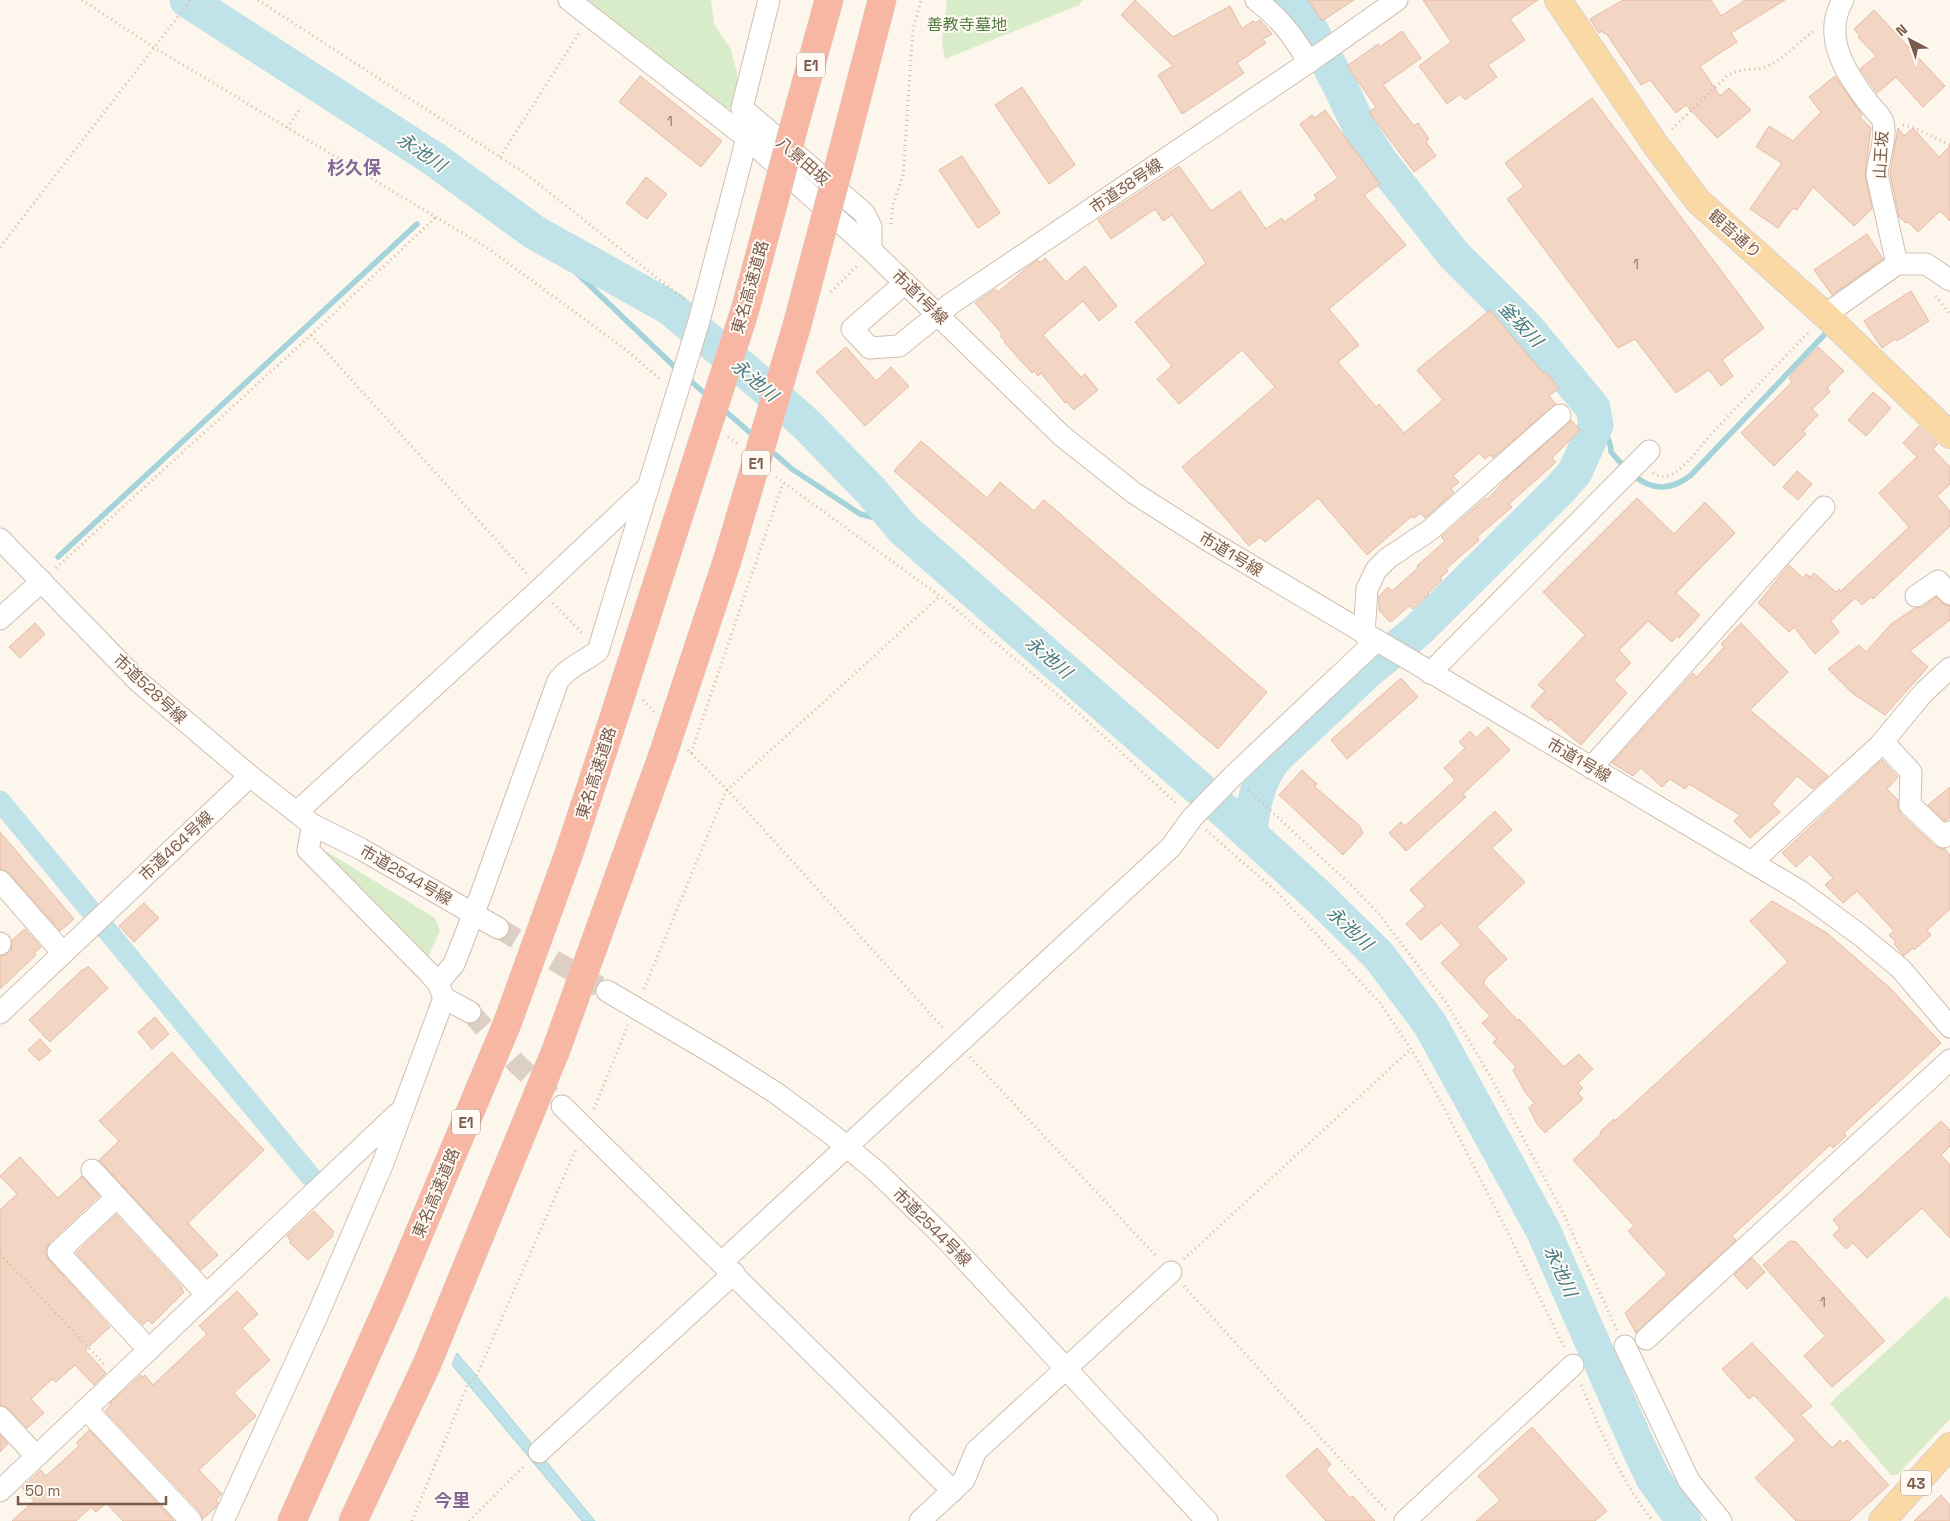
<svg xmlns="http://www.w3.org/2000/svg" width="1950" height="1521" font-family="'Space Grotesk','Noto Sans JP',sans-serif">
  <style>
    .green { fill: #d8ecc9 }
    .water { fill: #bfe3e8; stroke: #a5d3da }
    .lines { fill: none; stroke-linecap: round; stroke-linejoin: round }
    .stream { stroke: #a5d3da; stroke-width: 5.5 }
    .canal { stroke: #bfe3e8; stroke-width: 21 }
    .river { stroke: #bfe3e8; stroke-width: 35 }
    .building { fill: #f3d5c3; stroke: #e6bba3 }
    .minor-tunnel { stroke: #dcd0c4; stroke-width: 21; stroke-dasharray: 21 11; stroke-linecap: butt }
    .minor-casing { stroke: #d1beb0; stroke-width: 23 }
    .major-casing { stroke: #dad1cd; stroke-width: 28 }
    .highway-casing { stroke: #dad1cd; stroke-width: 29 }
    .path { stroke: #d9b8a5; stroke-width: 3; stroke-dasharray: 1 4; stroke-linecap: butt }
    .minor { stroke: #fff; stroke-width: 21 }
    .major { stroke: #fbd9a5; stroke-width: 26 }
    .highway { stroke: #f7b7a3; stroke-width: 28 }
    .highway-bridge-casing { stroke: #dad1cd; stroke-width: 29; stroke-linecap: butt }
    .highway-bridge { stroke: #f7b7a3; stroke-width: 28 }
    .labels { text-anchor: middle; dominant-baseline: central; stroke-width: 4; stroke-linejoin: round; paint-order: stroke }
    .number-label { font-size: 14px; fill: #987a6a }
    .shield { fill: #fffaf3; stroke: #a28b7f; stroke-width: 1 }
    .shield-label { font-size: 15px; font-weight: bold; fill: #7a5c4d }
    .park-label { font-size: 16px; fill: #537a41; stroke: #fffaf3 }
    .street-label { font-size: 16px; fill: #7a5c4d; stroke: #fffaf3 }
    .water-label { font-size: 18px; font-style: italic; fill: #437c86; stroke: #fffaf3 }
    .neighbourhood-label { font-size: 18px; font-weight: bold; fill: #846695; stroke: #fffaf3 }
  </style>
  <rect width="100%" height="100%" fill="#fdf6ec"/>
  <g class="green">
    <polygon points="573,0 711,0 714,24 731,50 737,73 737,91 732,108 718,107"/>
    <polygon points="947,0 1083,0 1079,5 945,59 942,42"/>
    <polygon points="324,850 435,918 440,931 427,959"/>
    <polygon points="1946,1296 1950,1300 1950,1419 1897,1475 1891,1475 1830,1403"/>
  </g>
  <polygon class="water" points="457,1353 473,1372 595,1521 582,1521 452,1365"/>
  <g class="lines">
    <g class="stream">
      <polyline points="534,232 679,371"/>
      <polyline points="686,377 709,397"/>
      <polyline points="722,408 756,438"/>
      <path d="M1596,425C1605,433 1611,440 1611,452C1634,479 1657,502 1691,475L1826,333"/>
      <polyline points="769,449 792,469 860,514 898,524"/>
      <polyline points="58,557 417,224"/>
    </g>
    <polyline class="canal" points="0,801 311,1177"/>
    <g class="river">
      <polyline points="187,0 434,159 534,232 670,308 752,376 806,424 872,492 903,529 1226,812 1320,898 1379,956 1430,1024 1543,1230 1636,1442 1653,1478 1684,1521"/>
      <path d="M1250,834C1253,805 1257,781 1275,758L1371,668L1416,632L1561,488L1575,472L1596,425L1593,408L1525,326L1454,255L1381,162L1364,136L1339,84L1312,32L1299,15L1283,0"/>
    </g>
  </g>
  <g class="building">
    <polygon points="1135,0 1173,37 1230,6 1242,29 1253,21 1255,23 1260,20 1272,34 1263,39 1266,43 1237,63 1244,73 1182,114 1158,75 1173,66 1121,15"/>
    <polygon points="1308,0 1354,0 1322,21"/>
    <polygon points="1423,0 1538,0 1510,19 1525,40 1488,65 1497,77 1465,100 1460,94 1447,104 1419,66 1451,42"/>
    <polygon points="1623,0 1711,0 1721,16 1745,0 1785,0 1731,33 1737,42 1700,66 1720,96 1729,88 1751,110 1717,138 1686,105 1676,113 1650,80 1641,85 1606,33 1604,34 1602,31 1599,33 1590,19"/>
    <polygon points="1874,10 1945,86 1923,107 1896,77 1877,93 1860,69 1876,56 1858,37 1860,36 1854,29"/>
    <polygon points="1402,31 1421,58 1383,85 1414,126 1418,123 1429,139 1426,142 1436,156 1414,172 1369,112 1376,107 1347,66 1378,44 1380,47"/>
    <polygon points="640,76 722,141 701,167 619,102"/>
    <polygon points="1835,76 1862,115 1860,117 1871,128 1865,174 1872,209 1854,226 1813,187 1797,210 1793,208 1778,228 1750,209 1782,163 1756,147 1769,126 1793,141 1821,112 1809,97"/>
    <polygon points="1022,87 1075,165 1049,184 995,105"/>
    <polygon points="1592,98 1764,328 1722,360 1733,376 1721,386 1709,370 1676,393 1635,339 1618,348 1507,199 1524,187 1505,163"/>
    <polygon points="1325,110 1380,184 1364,195 1406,245 1329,309 1359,345 1338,362 1376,407 1379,404 1404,433 1443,400 1417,370 1490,310 1543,373 1545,371 1559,388 1549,396 1556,404 1493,458 1490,455 1485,459 1479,453 1453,476 1459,482 1451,489 1454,492 1425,518 1420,513 1414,518 1412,516 1367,555 1318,498 1265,542 1260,537 1249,546 1182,467 1275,387 1242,350 1179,404 1157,379 1172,366 1135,322 1206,263 1172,215 1163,221 1155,209 1111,239 1098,220 1179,166 1211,211 1240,191 1266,229 1282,218 1284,222 1317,199 1314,195 1338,178 1300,124 1312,115 1314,118"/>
    <polygon points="1898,128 1904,136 1913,128 1939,157 1950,146 1950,221 1940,211 1918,232 1908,222 1906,223 1899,217 1890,174"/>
    <polygon points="962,156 1000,213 978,228 939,170"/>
    <polygon points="646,177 667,194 647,219 626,203"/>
    <polygon points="1867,234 1883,259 1832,295 1814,270"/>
    <polygon points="1045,258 1066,282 1085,266 1117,306 1099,321 1083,301 1043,335 1081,377 1085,374 1098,390 1074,410 1067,402 1065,403 1041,373 1038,376 1034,371 1032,373 1004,342 1005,341 1000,336 1002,334 975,303 995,289 998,292 1029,266 1038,260 1040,263"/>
    <polygon points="1911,291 1929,321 1897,341 1895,339 1882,348 1864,321"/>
    <polygon points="846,347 876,381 891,367 909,386 865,426 816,372"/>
    <polygon points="1818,347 1844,371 1827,388 1830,392 1812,409 1818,415 1803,431 1806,434 1774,466 1741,433 1792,382 1789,379 1792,374"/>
    <polygon points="1873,392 1891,408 1866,436 1848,420"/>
    <polygon points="1571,420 1580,430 1552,458 1556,462 1509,504 1512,507 1477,537 1479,540 1446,569 1448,571 1440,578 1442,580 1428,593 1429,594 1413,609 1409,606 1392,621 1389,621 1379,610 1379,596 1388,587 1392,591 1418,568 1417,566 1445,541 1441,537 1486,498 1488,499 1506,479"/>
    <polygon points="1919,426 1938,444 1933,449 1950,467 1950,484 1937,496 1950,511 1950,526 1873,599 1871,597 1862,605 1855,598 1831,621 1839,632 1815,654 1794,627 1789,632 1758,603 1789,565 1803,578 1806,574 1810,577 1814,573 1836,592 1839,589 1841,591 1909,527 1879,493 1917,457 1903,443"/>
    <polygon points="921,441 987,498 1000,482 1034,511 1044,500 1267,692 1218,749 894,471"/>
    <polygon points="1797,471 1812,484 1798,500 1783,487"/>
    <polygon points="1637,498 1674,534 1705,502 1735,533 1676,593 1700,615 1679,638 1677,636 1672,642 1648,621 1619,650 1631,663 1614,680 1627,693 1581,745 1550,719 1548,721 1531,706 1545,691 1538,685 1585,635 1543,592"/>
    <polygon points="1936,597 1946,606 1950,606 1950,620 1910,651 1928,667 1885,715 1852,693 1828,669 1859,645 1866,652 1891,624 1915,608 1923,607"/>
    <polygon points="35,623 45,634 20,658 9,647"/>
    <polygon points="1741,623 1788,672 1750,710 1828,776 1813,789 1797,776 1772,804 1780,812 1750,838 1734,821 1740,815 1689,784 1685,789 1670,779 1662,787 1641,768 1633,776 1612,763 1693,673 1697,677 1724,647 1721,644"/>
    <polygon points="1401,678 1418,697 1347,759 1331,740"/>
    <polygon points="1488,727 1510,750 1463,794 1466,797 1406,851 1389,833 1401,822 1405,826 1455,780 1444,768 1465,748 1459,742 1470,731 1476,738"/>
    <polygon points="1882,760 1898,777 1887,789 1898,800 1898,809 1901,814 1935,846 1945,849 1950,855 1950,909 1927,930 1931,935 1914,950 1913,948 1904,956 1894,944 1896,942 1889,935 1894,931 1857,891 1843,903 1825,885 1833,878 1810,854 1796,867 1782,853"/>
    <polygon points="1302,770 1317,784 1314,786 1359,825 1363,833 1343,855 1279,795"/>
    <polygon points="1950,787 1950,818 1945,821 1928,805"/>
    <polygon points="1495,811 1512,830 1492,848 1525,882 1477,927 1507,959 1484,980 1485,982 1483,983 1518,1021 1519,1019 1564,1067 1579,1054 1593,1069 1578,1083 1583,1088 1578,1093 1583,1099 1545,1133 1537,1124 1529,1108 1534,1103 1525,1092 1513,1070 1516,1067 1493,1042 1497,1039 1482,1023 1490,1016 1441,963 1461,945 1441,923 1421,940 1406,924 1425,906 1410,890"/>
    <polygon points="0,832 74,919 60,931 9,873 0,869"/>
    <polygon points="1772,901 1827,933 1891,989 1941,1043 1844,1133 1846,1136 1833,1148 1830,1145 1732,1236 1736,1240 1636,1333 1625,1313 1667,1274 1628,1231 1634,1226 1573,1160 1601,1134 1600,1132 1614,1119 1615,1121 1788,962 1750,921"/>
    <polygon points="144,903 159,918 134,942 119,926"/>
    <polygon points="25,929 41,947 34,953 36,955 0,989 0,956 6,955 11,951 12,940"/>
    <polygon points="88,966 108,988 50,1042 29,1020 83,969 84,970"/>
    <polygon points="155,1017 169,1034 152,1049 138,1032"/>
    <polygon points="40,1039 51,1051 39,1061 28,1050"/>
    <polygon points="172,1052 264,1150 188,1223 218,1255 201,1270 99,1160 119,1141 99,1121"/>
    <polygon points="1941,1121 1950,1130 1950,1146 1941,1155 1950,1165 1950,1238 1922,1208 1867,1258 1853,1243 1846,1249 1833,1235 1840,1228 1833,1220"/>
    <polygon points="20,1157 58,1198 82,1176 99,1196 49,1243 46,1248 46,1254 49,1260 110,1327 85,1350 106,1373 94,1385 75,1365 56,1382 52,1379 31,1399 44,1413 27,1428 9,1409 0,1405 0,1210 17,1194 0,1176"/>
    <polygon points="314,1211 334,1232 332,1234 333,1236 308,1260 289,1242 291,1241 287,1236"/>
    <polygon points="116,1215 183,1288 181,1289 184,1292 152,1324 148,1320 143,1325 76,1253"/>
    <polygon points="1790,1241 1796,1242 1885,1341 1832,1387 1804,1356 1825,1336 1763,1265"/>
    <polygon points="1752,1258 1765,1272 1747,1289 1734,1275"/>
    <polygon points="237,1291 258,1314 242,1328 270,1360 234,1393 256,1416 199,1470 222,1494 216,1500 218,1502 215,1508 203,1519 200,1512 105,1411 111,1404 110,1403 141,1375 143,1377 145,1375 153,1385 207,1334 199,1326"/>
    <polygon points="1752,1343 1812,1406 1801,1415 1832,1448 1840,1440 1843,1444 1847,1440 1889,1485 1849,1521 1796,1521 1755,1478 1796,1440 1754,1395 1749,1399 1722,1369"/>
    <polygon points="1532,1427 1607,1511 1595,1521 1476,1521 1500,1500 1478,1476"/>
    <polygon points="89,1430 174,1521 123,1521 106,1503 96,1512 91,1507 76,1521 12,1521 34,1501 22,1488 41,1470 46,1476 79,1446 76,1443"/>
    <polygon points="0,1435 8,1444 0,1452"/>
    <polygon points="1317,1448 1331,1464 1326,1470 1350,1498 1353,1496 1375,1521 1326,1521 1286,1476"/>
    <polygon points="1941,1495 1950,1505 1950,1521 1914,1521"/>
  </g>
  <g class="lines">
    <g class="minor-tunnel">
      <polyline points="498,928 607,991"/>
      <polyline points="470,1012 517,1064 562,1106"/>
    </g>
    <g class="minor-casing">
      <g id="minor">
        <polyline points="569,0 747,138 871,250 1062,436 1134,493 1206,539 1800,891 1860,935 1901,969 1950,1027"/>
        <polyline points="769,0 742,108 864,213 871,227 871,250"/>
        <path d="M1256,0C1282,20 1292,35 1309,62"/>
        <path d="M1843,0C1822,36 1845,72 1867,101C1871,107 1881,115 1883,122C1887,139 1878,159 1877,175L1897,264"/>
        <polyline points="905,283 852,329 870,348 899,346 952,303 1309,62 1397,0"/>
        <polyline points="1825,315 1897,264 1926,264 1950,280"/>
        <polyline points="0,539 139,682 250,776 313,825 361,849 498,928"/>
        <polyline points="1916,596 1938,581 1950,594"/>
        <polyline points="0,619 42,581"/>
        <polyline points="1364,634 1367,589 1376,570 1388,558 1430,530 1560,415"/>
        <polyline points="1430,673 1649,451"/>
        <polyline points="1883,742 1911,772 1910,805 1944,837 1950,832"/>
        <polyline points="1591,768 1824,507"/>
        <polyline points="297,812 540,589 647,488"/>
        <polyline points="313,825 308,850 431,975 438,983 444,998 470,1012"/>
        <polyline points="1752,862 1879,746 1924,692 1950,668"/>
        <polyline points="0,881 63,953"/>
        <polyline points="0,943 0,944"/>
        <path d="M438,983L454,964L480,897L558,681C569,666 584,662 598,651L699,321L747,138"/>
        <polyline points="607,991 716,1055 776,1093 830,1133 876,1171 945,1238 1207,1521"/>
        <polyline points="0,1013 250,776"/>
        <polyline points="562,1106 953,1491"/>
        <polyline points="92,1170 207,1295"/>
        <polyline points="117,1197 58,1252 149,1350"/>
        <polyline points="722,1262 1171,847 1192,818 1233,776 1376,641"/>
        <polyline points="1646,1339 1950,1060"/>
        <polyline points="1625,1346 1689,1481 1721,1521"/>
        <polyline points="86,1409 191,1521"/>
        <polyline points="0,1417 36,1456"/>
        <polyline points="539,1452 734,1273"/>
        <polyline points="0,1491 397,1114"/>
        <polyline points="223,1521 318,1314 383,1163 444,998"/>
        <polyline points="920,1521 964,1480 976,1451 1171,1272"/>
        <polyline points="1405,1521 1573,1365"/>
      </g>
    </g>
    <g class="major-casing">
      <g id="major">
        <polyline points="1558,0 1655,144 1698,201 1825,315 1950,435"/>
        <polyline points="1882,1521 1950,1446"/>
      </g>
    </g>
    <g class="highway-casing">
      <g id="highway">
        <polyline points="793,130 829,0"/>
        <polyline points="839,166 882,0"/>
        <polyline points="292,1521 394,1293 507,1024 569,853 615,714"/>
        <polyline points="353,1521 427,1364 556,1050 662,757"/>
      </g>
    </g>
    <g class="path">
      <polyline points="82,0 155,48 489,249 625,349 660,379"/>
      <polyline points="258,0 526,174 685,300"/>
      <polyline points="1903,125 1913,127 1950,145"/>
      <polyline points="287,128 301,107"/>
      <path d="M1672,129L1727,76C1742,66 1755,72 1768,66C1785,58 1800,41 1815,30"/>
      <polyline points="500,157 579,33"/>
      <polyline points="891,224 893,204 903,176 913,29 921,0"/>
      <polyline points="0,247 191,0"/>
      <polyline points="831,292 858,265"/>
      <polyline points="1936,296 1950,314"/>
      <polyline points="311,335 527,574"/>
      <polyline points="728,437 739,445"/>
      <path d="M1653,473C1659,478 1668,477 1674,473C1691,462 1702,443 1716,429C1747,396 1778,364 1809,332"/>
      <polyline points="776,477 940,596 1071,706 1177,804"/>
      <polyline points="56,568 311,335 436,217"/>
      <polyline points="553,603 583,634"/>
      <polyline points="643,700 654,712"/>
      <polyline points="688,750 735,798 944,1029"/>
      <polyline points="691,753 783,483"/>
      <polyline points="1248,790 1352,886 1379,914 1445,1001 1489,1074 1562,1211 1617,1330"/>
      <polyline points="1206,830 1278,893 1380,1003 1411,1049 1441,1102 1504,1225 1564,1347"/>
      <polyline points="644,989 726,791 940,596"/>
      <polyline points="970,1057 1157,1257"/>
      <polyline points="594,1109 628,1025"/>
      <polyline points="0,1254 104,1364"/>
      <polyline points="1184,1259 1411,1049"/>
      <polyline points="1184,1286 1387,1511"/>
      <path d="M1581,1385C1602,1432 1620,1481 1653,1521"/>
      <polyline points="412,1521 468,1384 476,1377 577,1147"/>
      <polyline points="469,1521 525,1465"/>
    </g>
    <use href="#minor" class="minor"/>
    <use href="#major" class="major"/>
    <use href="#highway" class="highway"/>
    <g class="highway-bridge-casing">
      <g id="highway-bridge">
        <polyline points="615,714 745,310 793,130"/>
        <polyline points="662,757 727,561 797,325 839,166"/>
      </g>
    </g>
    <use href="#highway-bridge" class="highway-bridge"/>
  </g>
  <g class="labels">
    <g class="number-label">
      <text x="670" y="121">1</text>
      <text x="1636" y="264">1</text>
      <text x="1823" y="1302">1</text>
    </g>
    <g class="shield">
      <rect x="797" y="52.5" width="28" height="25" rx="4"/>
      <rect x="742" y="450.5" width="28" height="25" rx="4"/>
      <rect x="452" y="1109.5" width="28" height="25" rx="4"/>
      <rect x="1901" y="1470.5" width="30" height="25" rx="4"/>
    </g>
    <g class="shield-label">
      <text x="811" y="65">E1</text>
      <text x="756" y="463">E1</text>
      <text x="466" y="1122">E1</text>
      <text x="1916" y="1483">43</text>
    </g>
    <g class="park-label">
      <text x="967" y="24">善教寺墓地</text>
    </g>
    <g class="street-label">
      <text transform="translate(1881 155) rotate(-87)">山王坂</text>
      <text transform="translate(803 161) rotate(41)">八景田坂</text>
      <text transform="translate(1126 186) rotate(-34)">市道38号線</text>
      <text transform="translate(1735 234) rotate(42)">観音通り</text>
      <text transform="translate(750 287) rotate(-74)">東名高速道路</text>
      <text transform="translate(920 297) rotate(44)">市道1号線</text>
      <text transform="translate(1231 554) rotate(31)">市道1号線</text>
      <text transform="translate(150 689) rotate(43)">市道528号線</text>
      <text transform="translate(1579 760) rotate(30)">市道1号線</text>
      <text transform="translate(596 773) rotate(-72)">東名高速道路</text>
      <text transform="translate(176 846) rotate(-43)">市道464号線</text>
      <text transform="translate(406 875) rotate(30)">市道2544号線</text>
      <text transform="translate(436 1193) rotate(-67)">東名高速道路</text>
      <text transform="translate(932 1227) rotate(45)">市道2544号線</text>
    </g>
    <g class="water-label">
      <text transform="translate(422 152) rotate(34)">永池川</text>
      <text transform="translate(1521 324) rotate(47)">釜坂川</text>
      <text transform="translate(755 380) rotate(41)">永池川</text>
      <text transform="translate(1049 657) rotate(41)">永池川</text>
      <text transform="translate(1350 928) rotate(43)">永池川</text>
      <text transform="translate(1561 1271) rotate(66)">永池川</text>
    </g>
    <g class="neighbourhood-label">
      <text x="354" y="167">杉久保</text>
      <text x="452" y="1500">今里</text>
    </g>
  </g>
  <g transform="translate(1910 40) rotate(319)" stroke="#fffaf3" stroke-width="4" paint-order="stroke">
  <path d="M0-4L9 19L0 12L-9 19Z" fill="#7a5c4d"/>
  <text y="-8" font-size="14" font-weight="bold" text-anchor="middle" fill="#7a5c4d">N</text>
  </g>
  <path d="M18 1496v8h148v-8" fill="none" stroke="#7a5c4d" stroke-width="2.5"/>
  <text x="25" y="1496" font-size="15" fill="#7a5c4d" stroke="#fffaf3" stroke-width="4" paint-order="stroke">50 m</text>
</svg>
